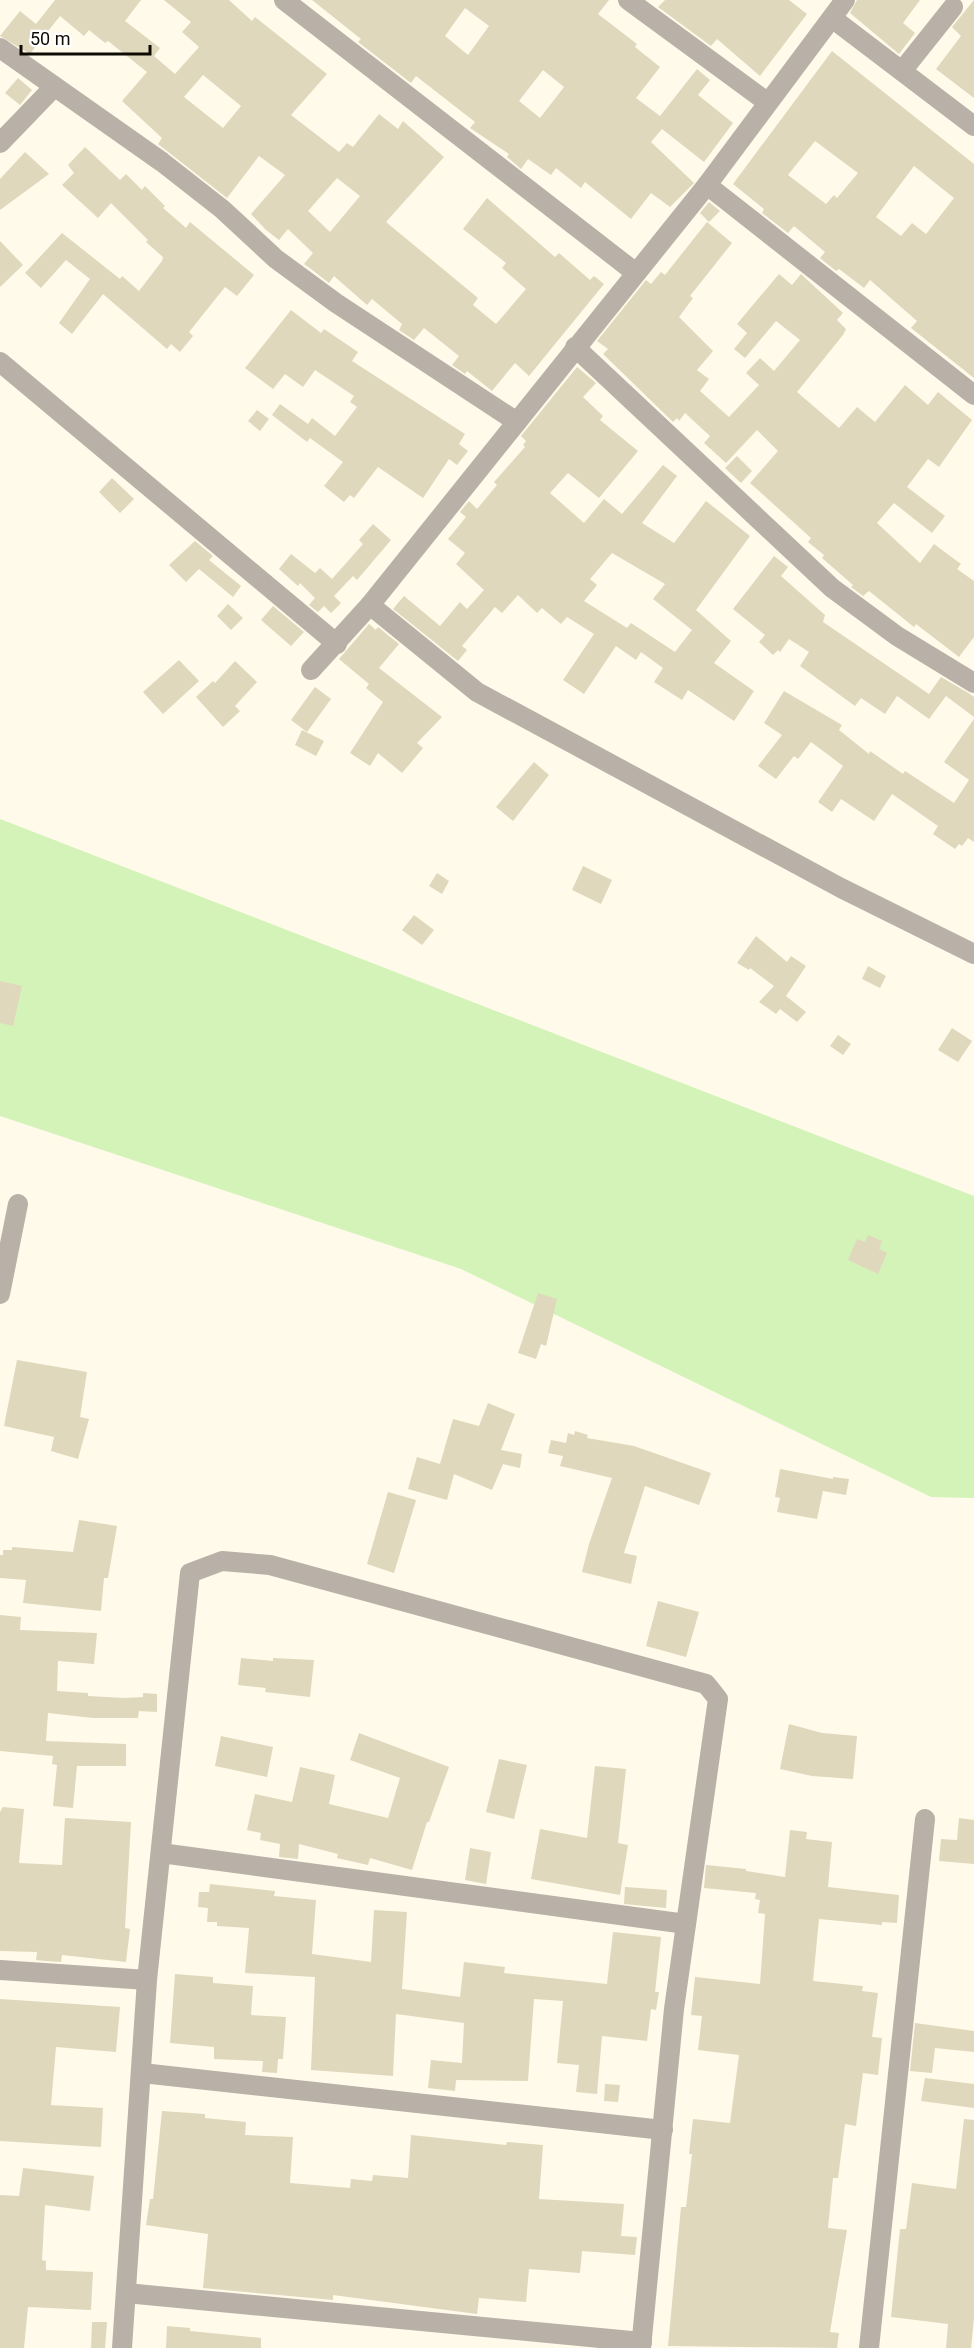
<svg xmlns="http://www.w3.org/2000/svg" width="974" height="2348" font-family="Roboto,sans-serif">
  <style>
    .green { fill: #d3f3b9 }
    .building { fill: #e0d8bd; fill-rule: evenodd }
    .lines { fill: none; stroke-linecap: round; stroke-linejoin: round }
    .minor { stroke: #b9b0a7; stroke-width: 20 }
  </style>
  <rect width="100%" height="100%" fill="#fffae9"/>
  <polygon class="green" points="0,819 974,1196 974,1498 931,1497 461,1269 0,1116"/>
  <g class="building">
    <path d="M55,0H141L125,21L160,48L154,56L175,74L199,47L182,32L191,22L164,0H229L252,21L255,17L327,74L291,115L339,152L347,143L353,147L379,114L398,129L403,121L444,157L386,222L478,298L473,305L496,324L526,289L502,268L506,263L463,229L487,198L555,257L559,253L590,280L594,276L604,284L529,376L515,363L492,391L467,371L465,374L452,365L459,356L424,328L414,340L399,330L402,324L372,299L367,305L334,276L329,283L311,269L304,264L313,253L288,229L279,240L266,230L251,214L285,175L259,156L227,198L158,144L162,138L122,101L147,72L108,41L105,43L89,30L84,36L60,16L30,54L0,36L20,11L36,24ZM203,75L241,106L223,128L184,97ZM337,178L360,196L330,232L308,211Z"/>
    <path d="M312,0H609L598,14L637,44L635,47L660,67L636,98L660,116L697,69L710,80L698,95L733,123L704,162L662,129L651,142L694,183L670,207L651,193L631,219L585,182L581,188L556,168L551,175L528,159L521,169L507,157L509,154L470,128L475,122L416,76L411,83L358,42L361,39ZM465,8L489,26L468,55L445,36ZM543,70L564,87L540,118L519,101Z"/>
    <polygon points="665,0 789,0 807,14 760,76 717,39 711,46 658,7"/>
    <polygon points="857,0 920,0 903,23 915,33 899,54 850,13"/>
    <polygon points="974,0 974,98 936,69 961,36 952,27"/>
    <path d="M832,51L974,164V378L911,328L917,321L870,280L864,288L839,269L836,271L820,258L825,252L794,226L788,233L762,213L764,209L733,184ZM815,141L858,173L837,198L834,195L826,204L788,175ZM914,166L954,198L926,234L912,223L901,236L876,217Z"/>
    <polygon points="18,78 32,90 20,105 5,93"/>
    <polygon points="85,147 120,180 126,174 142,190 145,186 165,206 163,208 186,228 190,222 254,275 237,296 225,287 189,332 193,336 180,352 171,344 167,349 103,294 72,334 59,323 90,279 66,260 41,288 25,273 62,233 120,279 122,276 139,291 162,261 163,257 146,242 148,240 111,203 98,218 62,185 74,173 68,165"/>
    <polygon points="25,152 49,174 0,210 0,179"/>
    <polygon points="709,202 720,211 709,222 700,213"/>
    <polygon points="707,222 732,243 690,296 693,298 679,317 713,351 697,370 709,379 700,391 729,417 759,385 746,373 760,358 774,371 800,340 776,321 745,358 734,349 747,333 737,324 779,274 792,285 801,274 843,313 837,320 846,329 843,335 797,392 839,428 857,407 875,422 905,385 928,405 938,392 972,420 939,467 928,459 907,487 945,516 932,533 894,503 877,523 920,563 934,544 961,564 957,569 974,581 974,637 959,657 916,624 914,627 869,591 863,596 851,587 853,585 822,558 824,555 808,542 811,538 750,483 778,451 757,430 726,463 704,443 710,436 685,413 679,421 677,418 673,422 603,354 608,349 597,341 646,280 651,284 661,272 665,275"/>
    <polygon points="0,241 23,265 0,287"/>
    <polygon points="291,310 321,333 324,329 358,352 352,361 465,434 459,444 468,451 457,465 449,459 423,498 378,467 354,498 350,495 344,502 324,486 343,462 310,438 307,442 272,415 280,404 308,424 312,418 335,436 357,407 350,402 354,396 315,370 303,387 285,374 273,389 245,368"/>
    <path d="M577,367L596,383L583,397L603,416L600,420L638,451L599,498L568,473L550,493L584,523L604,499L622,514L663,465L677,476L642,523L674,543L706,501L750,536L696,610L731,641L714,663L754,691L734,721L688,690L682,700L654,682L663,668L641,652L636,660L616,646L584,694L563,680L594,634L567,617L561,624L542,608L537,613L518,595L502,613L495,607L462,646L467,650L458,661L393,609L404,596L440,626L460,602L467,609L484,590L456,564L465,553L448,539L466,517L460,512L469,501L477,509L497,485L494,482L525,447L523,445L526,441L521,436ZM612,553L665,584L653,599L692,630L675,652L631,623L627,628L584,601L597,585L590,579Z"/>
    <polygon points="257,410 269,419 260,431 248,421"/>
    <polygon points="737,456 752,471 741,483 725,468"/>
    <polygon points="112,478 134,499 120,513 99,492"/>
    <polygon points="373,524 391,540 357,580 353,576 334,596 341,603 331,613 324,606 318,612 309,605 315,598 300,583 298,586 279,569 291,554 315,573 320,568 332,579 363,544 359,540"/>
    <polygon points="195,541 213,556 209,560 241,586 233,597 199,569 186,582 169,565"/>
    <polygon points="774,556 788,567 781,576 825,615 823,622 929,694 941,677 970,694 974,697 974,717 946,696 929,719 897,696 885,714 861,698 855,706 800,666 809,652 789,639 780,652 778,650 773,655 759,642 765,635 733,609"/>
    <polygon points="228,604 243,618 231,630 217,616"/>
    <polygon points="273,606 304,632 291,646 261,620"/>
    <polygon points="369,624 376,630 378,627 399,644 379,668 442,717 417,743 423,748 402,773 378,753 370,766 350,753 383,702 366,688 369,684 339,659"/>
    <polygon points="179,660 199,681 163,714 143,692"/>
    <polygon points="235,661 257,682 235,706 240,711 223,727 196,697 213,681 215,683"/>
    <polygon points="315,687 331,699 307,732 291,720"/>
    <polygon points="784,691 842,725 839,730 869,754 870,751 903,774 905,771 954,803 969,780 944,762 974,719 974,842 968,838 962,846 959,844 955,849 933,834 938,826 892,794 874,821 841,799 832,812 818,802 843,766 811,742 798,759 794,756 776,779 758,766 782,735 764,723"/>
    <polygon points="302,730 324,741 316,756 295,745"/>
    <polygon points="534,762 549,775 513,821 496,807"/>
    <polygon points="583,866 612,880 601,904 572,890"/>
    <polygon points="437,873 449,881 442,894 429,886"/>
    <polygon points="414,915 434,930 422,945 402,930"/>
    <polygon points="756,936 787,962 791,956 806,966 786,996 806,1012 797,1022 780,1009 776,1014 759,1002 774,986 750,968 749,970 737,963"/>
    <polygon points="868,966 886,976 880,988 862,979"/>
    <polygon points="0,981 22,986 13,1026 0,1023"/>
    <polygon points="952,1028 972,1041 958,1062 938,1050"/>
    <polygon points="838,1035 851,1044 843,1055 830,1046"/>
    <polygon points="868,1235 882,1241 879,1249 887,1253 878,1274 848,1260 857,1239 865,1242"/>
    <polygon points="538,1293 557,1299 546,1346 541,1344 536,1359 518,1353"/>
    <polygon points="17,1360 87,1372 80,1417 89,1419 78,1459 51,1451 54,1437 4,1426"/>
    <polygon points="488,1403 515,1414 501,1450 522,1454 520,1468 503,1464 492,1490 454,1474 447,1500 408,1489 417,1457 440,1464 453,1419 479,1426"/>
    <polygon points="575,1431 588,1435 587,1438 634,1446 711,1473 699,1505 645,1486 624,1553 637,1556 631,1584 582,1572 589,1544 612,1478 560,1466 563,1456 548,1453 551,1440 566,1443 568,1433 574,1435"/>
    <polygon points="780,1469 833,1479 833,1477 849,1479 846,1495 823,1491 817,1519 777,1512 780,1498 775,1497"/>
    <polygon points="388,1492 416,1500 394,1573 367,1564"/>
    <polygon points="79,1520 117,1526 108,1578 104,1578 101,1611 23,1603 26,1580 0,1578 0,1555 3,1555 3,1550 12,1550 12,1547 73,1552"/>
    <polygon points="658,1601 699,1612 686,1657 646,1646"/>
    <polygon points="0,1615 21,1617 20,1630 97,1633 94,1664 58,1661 57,1691 88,1693 88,1696 125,1698 143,1697 143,1693 157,1694 157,1712 139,1711 138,1718 93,1718 48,1713 46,1741 126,1744 126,1766 77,1766 73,1808 53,1806 57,1765 52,1764 53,1756 0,1751"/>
    <polygon points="241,1658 273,1661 273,1658 314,1660 310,1697 265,1692 266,1688 238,1685"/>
    <polygon points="789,1724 822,1733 857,1736 853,1779 812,1776 780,1769"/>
    <polygon points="359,1733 449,1767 429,1822 427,1822 412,1870 370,1858 368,1865 337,1858 338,1854 299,1844 298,1859 279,1857 280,1844 260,1840 261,1833 247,1830 255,1794 292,1802 300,1767 335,1775 329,1804 388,1818 400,1778 350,1760"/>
    <polygon points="221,1736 273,1747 267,1777 215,1766"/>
    <polygon points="499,1759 527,1765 514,1819 486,1812"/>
    <polygon points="595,1766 626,1769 618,1843 628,1845 620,1895 531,1879 540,1829 587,1838"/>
    <polygon points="3,1807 24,1809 19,1863 62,1865 65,1818 131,1822 125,1928 130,1929 126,1962 62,1955 61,1962 45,1961 36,1960 37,1952 0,1951 0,1812"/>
    <polygon points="959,1818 974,1820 974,1864 939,1861 941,1839 957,1840"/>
    <polygon points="790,1830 807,1832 806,1839 832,1842 828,1887 899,1895 897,1923 882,1922 882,1925 819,1919 813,1981 863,1986 862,1991 878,1993 872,2037 882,2038 878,2075 863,2073 856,2126 845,2124 838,2178 833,2178 828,2228 847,2230 830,2332 839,2333 837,2348 668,2346 681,2207 686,2207 692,2154 689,2154 693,2119 730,2123 739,2055 698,2050 702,2016 691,2015 695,1977 760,1984 765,1914 758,1913 760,1900 755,1899 756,1893 704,1888 706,1865 746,1869 746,1871 785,1877"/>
    <polygon points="470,1848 491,1852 486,1884 465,1880"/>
    <polygon points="210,1884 275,1891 274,1896 316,1900 312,1954 371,1962 374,1910 407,1912 402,1989 460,1997 464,1962 505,1967 504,1973 607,1984 613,1932 661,1937 655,1992 659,1992 656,2010 651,2009 647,2041 602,2036 597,2094 576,2092 579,2065 557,2063 563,2001 534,1999 528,2081 456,2080 455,2091 428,2088 431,2060 462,2063 464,2023 396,2014 393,2076 311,2070 315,1977 245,1973 249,1928 217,1926 217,1922 207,1922 208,1908 198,1907 199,1892 209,1892"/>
    <polygon points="625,1887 667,1890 666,1908 624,1904"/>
    <polygon points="175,1974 213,1977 213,1983 253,1986 251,2015 286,2017 283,2059 278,2059 277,2073 262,2072 263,2061 214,2059 214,2047 170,2043"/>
    <polygon points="0,1999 120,2007 116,2052 56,2047 51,2105 103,2108 101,2147 0,2141"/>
    <polygon points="915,2023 974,2031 974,2052 935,2048 932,2073 910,2071"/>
    <polygon points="925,2078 974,2084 974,2108 921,2101"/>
    <polygon points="605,2084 620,2085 618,2102 604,2101"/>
    <polygon points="162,2111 205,2114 205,2118 246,2122 245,2135 293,2137 290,2183 350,2188 351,2179 372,2181 373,2175 408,2178 411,2135 506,2145 507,2142 543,2145 539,2199 624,2204 621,2236 637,2237 635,2255 582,2251 580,2273 529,2269 526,2302 479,2298 477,2314 333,2295 333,2300 203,2288 208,2234 146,2225 150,2199 153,2199"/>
    <polygon points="964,2119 974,2120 974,2317 971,2348 946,2348 948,2324 891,2317 900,2229 906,2229 912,2183 956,2189"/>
    <polygon points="23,2168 94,2176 90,2211 45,2205 42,2260 46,2261 46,2270 93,2272 91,2310 28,2307 24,2348 0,2348 0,2195 19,2196"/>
    <polygon points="92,2322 107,2322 105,2348 91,2348"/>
    <polygon points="167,2326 190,2328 190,2331 261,2338 261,2348 166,2348"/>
  </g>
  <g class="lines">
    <g class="minor">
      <polyline points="284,0 636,273"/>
      <polyline points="628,0 767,102"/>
      <polyline points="832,18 974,126"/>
      <polyline points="0,48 162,162 222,209 276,259 336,303 517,422"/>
      <polyline points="902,71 953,7"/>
      <polyline points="0,143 54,87"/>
      <polyline points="707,185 974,395"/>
      <polyline points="575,347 832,588 897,636 974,683"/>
      <polyline points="0,362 337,644"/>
      <polyline points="370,605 477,692 841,888 974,954"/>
      <polyline points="311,670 370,605 707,185 845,0"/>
      <polyline points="0,1294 18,1204"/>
      <polyline points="161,1853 686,1924"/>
      <polyline points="0,1970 147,1980"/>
      <polyline points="142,2073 663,2130"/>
      <polyline points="126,2293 642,2342"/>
      <polyline points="122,2348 147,1980 190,1573 222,1561 270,1565 706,1684 718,1699 674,2009 641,2348"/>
      <polyline points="869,2348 925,1819"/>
    </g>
  </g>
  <path d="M21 45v9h129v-9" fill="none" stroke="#0e0b04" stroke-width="3"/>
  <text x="30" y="45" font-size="18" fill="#0e0b04" stroke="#ffffff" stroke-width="4.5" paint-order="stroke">50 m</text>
</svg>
